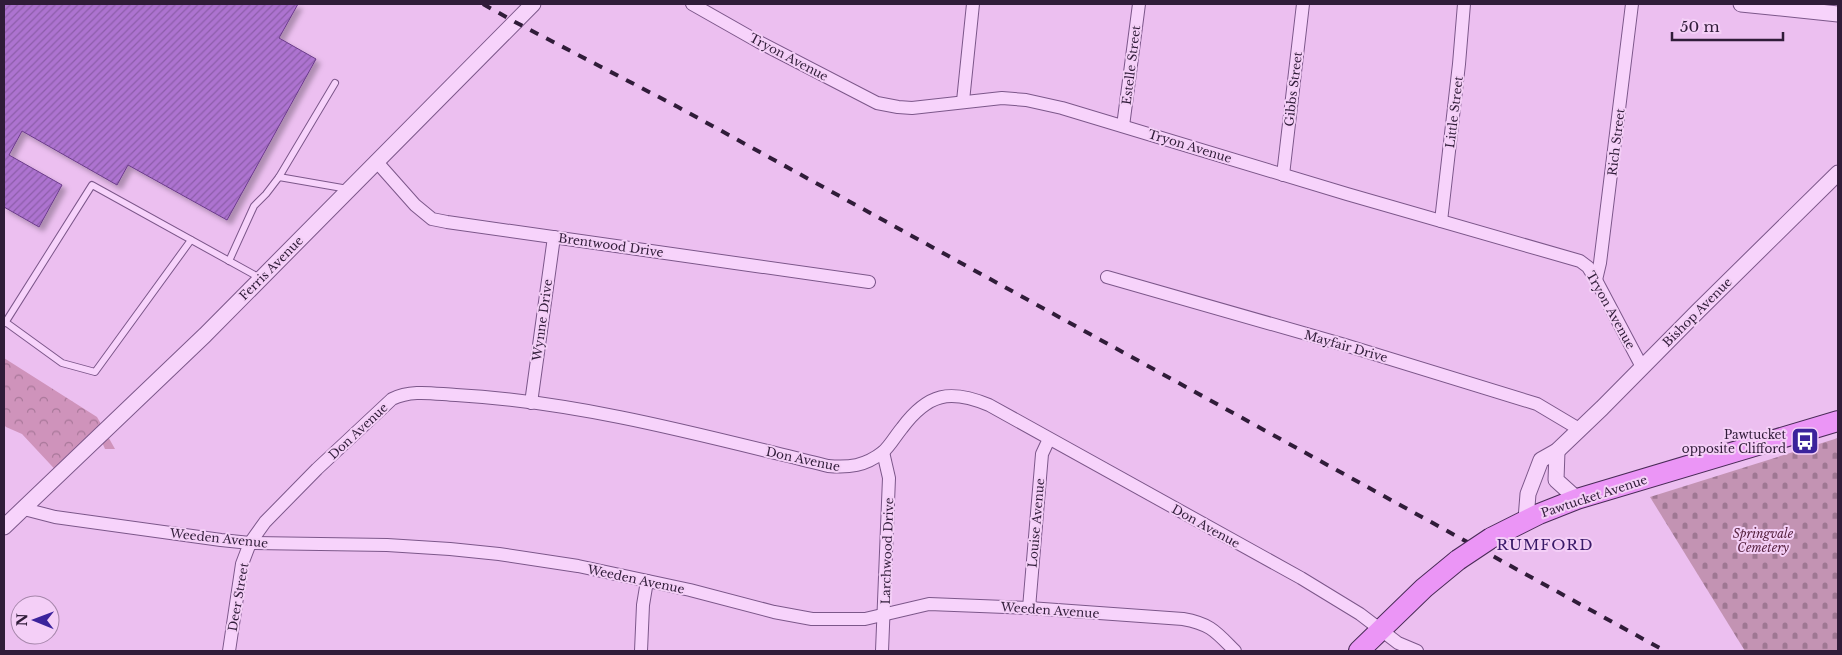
<svg xmlns="http://www.w3.org/2000/svg" width="1842" height="655" font-family="'Libre Baskerville',serif">
  <style>
    .forest { fill: url(#forest-crowns) }
    .cemetery { fill: url(#cemetery-stones) }
    .building { fill: url(#building-hatch); stroke: #6b3b8a; filter: url(#shadow) }
    .lines { fill: none; stroke-linecap: round; stroke-linejoin: round }
    .service-casing { stroke: #7c578a; stroke-width: 8 }
    .minor-casing { stroke: #7c578a; stroke-width: 14 }
    .tertiary-casing { stroke: #7c578a; stroke-width: 17 }
    .primary-casing { stroke: #492b57; stroke-width: 22 }
    .service { stroke: #f7d3fb; stroke-width: 6 }
    .minor { stroke: #f7d3fb; stroke-width: 12 }
    .tertiary { stroke: #f7d3fb; stroke-width: 15 }
    .primary { stroke: #eb95f6; stroke-width: 20 }
    .rail { stroke: #301c39; stroke-width: 4; stroke-dasharray: 9 9; stroke-linecap: butt }
    .primary-bridge-casing { stroke: #492b57; stroke-width: 22; stroke-linecap: butt }
    .primary-bridge { stroke: #eb95f6; stroke-width: 20 }
    .labels { text-anchor: middle; dominant-baseline: central; stroke-width: 4; stroke-linejoin: round; paint-order: stroke }
    .street-label { font-size: 12px; fill: #301c39; stroke: #f4cff7 }
    .poi-label { font-size: 12px; fill: #301c39; stroke: #f4cff7; text-anchor: end }
    .park-label { font-size: 12px; font-style: italic; fill: #56213e; stroke: #f4cff7 }
    .quarter-label { font-size: 15px; letter-spacing: 1px; fill: #391968; stroke: #f4cff7 }
  </style>
  <defs>
    <pattern id="forest-crowns" width="20" height="18" patternUnits="userSpaceOnUse" patternTransform="scale(1.25)"><rect width="20" height="18" fill="#cf93bb"/><path d="M2 6a3 3 0 1 1 6 0M12 15a3 3 0 1 1 6 0" fill="none" stroke="#a87799"/></pattern>
    <pattern id="cemetery-stones" width="16" height="16" patternUnits="userSpaceOnUse" patternTransform="scale(1.25)"><rect width="16" height="16" fill="#c393b3"/><path d="M2 7V4a2 2 0 0 1 4 0v3zM10 15v-3a2 2 0 0 1 4 0v3z" fill="#9f7793"/></pattern>
    <pattern id="building-hatch" width="6" height="6" patternUnits="userSpaceOnUse" patternTransform="scale(1.25)"><rect width="6" height="6" fill="#ad73d0"/><path d="M-1 1l2-2M0 6l6-6M5 7l2-2" fill="none" stroke="#8d5eaa"/></pattern>
    <filter id="shadow"><feDropShadow dx="4.5" dy="4.5" stdDeviation="2.5" flood-color="#0004"/></filter>
  </defs>
  <rect width="100%" height="100%" fill="#ecbff0"/>
  <polygon class="forest" points="4,358 97,417 115,449 105,449 102,442 63,478 22,434 6,427 4,425"/>
  <polygon class="cemetery" points="1838,438 1838,651 1745,651 1650,497"/>
  <polygon class="building" points="4,4 298,4 279,38 316,59 227,220 128,165 117,185 22,131 9,155 62,185 39,227 4,207"/>
  <g class="lines">
    <g class="service-casing">
      <g id="service">
        <polyline points="279,177 335,83"/>
        <polyline points="229,261 254,206 266,194 279,177 348,189"/>
        <polyline points="4,321 62,363 95,372 191,240"/>
        <polyline points="5,323 92,185 260,278"/>
      </g>
    </g>
    <g class="minor-casing">
      <g id="minor">
        <polyline points="692,4 759,42 877,103 898,107 912,108 1002,98 1026,100 1062,108 1347,194 1580,261 1588,267 1596,280 1642,367"/>
        <polyline points="963,101 973,4"/>
        <polyline points="1123,126 1139,4"/>
        <polyline points="376,161 415,205 432,219 447,222 869,282"/>
        <polyline points="1283,175 1303,4"/>
        <polyline points="1441,221 1459,64 1464,4"/>
        <polyline points="1107,277 1345,345 1537,404 1579,429"/>
        <polyline points="1596,280 1600,263 1632,4"/>
        <polyline points="531,403 554,237"/>
        <path d="M24,509L55,517L221,540L250,543L387,545L450,549L499,554L578,566L690,590L774,612L812,619H865L929,604L1029,608L1183,619C1211,624 1216,632 1235,651"/>
        <polyline points="1029,608 1042,454 1049,439"/>
        <path d="M229,651L242,564L250,543L265,522L317,469L392,399C412,389 435,394 456,395C582,402 705,436 828,466C849,468 865,466 883,452C890,446 896,435 902,428C928,393 950,389 989,405L1301,578L1360,614L1398,643L1417,651"/>
        <polyline points="641,651 643,605 647,581"/>
        <polyline points="882,651 889,478 883,452"/>
      </g>
    </g>
    <g class="tertiary-casing">
      <g id="tertiary">
        <polyline points="1741,4 1838,14"/>
        <polyline points="1557,451 1556,480 1577,499"/>
        <polyline points="1526,519 1528,494 1541,460 1557,451 1602,408 1698,311 1838,173"/>
        <polyline points="4,527 205,335 533,4"/>
      </g>
    </g>
    <g class="primary-casing">
      <g id="primary">
        <polyline points="1491,538 1539,514 1577,499 1838,421"/>
        <polyline points="1359,651 1424,588 1458,560"/>
      </g>
    </g>
    <use href="#service" class="service"/>
    <use href="#minor" class="minor"/>
    <use href="#tertiary" class="tertiary"/>
    <use href="#primary" class="primary"/>
    <polyline class="rail" points="483,4 515,22 678,107 1665,651"/>
    <g class="primary-bridge-casing">
      <polyline id="primary-bridge" points="1458,560 1491,538"/>
    </g>
    <use href="#primary-bridge" class="primary-bridge"/>
  </g>
  <defs>
    <g id="bus-square" transform="scale(1.4375)"><rect x="-9" y="-9" width="18" height="18" rx="4" fill="#3b239c" stroke="#f4cff7"/><path d="M-5-6H5V4H4V6H2V4H-2V6H-4V4H-5ZM-3.5-4V0h7V-4ZM-3.5 1.2v1.5H-2V1.2ZM2 1.2v1.5H3.5V1.2Z" fill="#fff"/></g>
  </defs>
  <g fill-rule="evenodd">
    <use href="#bus-square" x="1805" y="441"/>
  </g>
  <g class="labels">
    <g class="street-label">
      <text transform="translate(789 57) rotate(28)">Tryon Avenue</text>
      <text transform="translate(1131 65) rotate(-83)">Estelle Street</text>
      <text transform="translate(1293 89) rotate(-83)">Gibbs Street</text>
      <text transform="translate(1454 112) rotate(-83)">Little Street</text>
      <text transform="translate(1616 142) rotate(-83)">Rich Street</text>
      <text transform="translate(1190 146) rotate(17)">Tryon Avenue</text>
      <text transform="translate(611 245) rotate(8)">Brentwood Drive</text>
      <text transform="translate(271 268) rotate(-45)">Ferris Avenue</text>
      <text transform="translate(1611 310) rotate(61)">Tryon Avenue</text>
      <text transform="translate(1697 312) rotate(-45)">Bishop Avenue</text>
      <text transform="translate(542 320) rotate(-82)">Wynne Drive</text>
      <text transform="translate(1346 346) rotate(16)">Mayfair Drive</text>
      <text transform="translate(358 431) rotate(-43)">Don Avenue</text>
      <text transform="translate(803 459) rotate(12)">Don Avenue</text>
      <text transform="translate(1594 496) rotate(-18)">Pawtucket Avenue</text>
      <text transform="translate(1036 523) rotate(-85)">Louise Avenue</text>
      <text transform="translate(1206 526) rotate(29)">Don Avenue</text>
      <text transform="translate(219 538) rotate(6)">Weeden Avenue</text>
      <text transform="translate(887 551) rotate(-88)">Larchwood Drive</text>
      <text transform="translate(636 579) rotate(12)">Weeden Avenue</text>
      <text transform="translate(238 597) rotate(-80)">Deer Street</text>
      <text transform="translate(1050 610) rotate(4)">Weeden Avenue</text>
    </g>
    <g class="poi-label">
      <text x="1786" y="434">Pawtucket<tspan x="1786" dy="14">opposite Clifford</tspan></text>
    </g>
    <g class="park-label">
      <text x="1763" y="533">Springvale<tspan x="1763" dy="14">Cemetery</tspan></text>
    </g>
    <g class="quarter-label">
      <text x="1545" y="544">RUMFORD</text>
    </g>
  </g>
  <rect width="1842" height="655" fill="none" stroke="#301c39" stroke-width="10"/>
  <g transform="translate(35 620) rotate(271)"><circle r="24" fill="#f4cff7" stroke="#a687ab"/>
  <path d="M0-4L9 19L0 12L-9 19Z" fill="#3b239c"/>
  <text y="-8" font-size="14" font-weight="bold" text-anchor="middle" fill="#301c39">N</text>
  </g>
  <path d="M1672 32v8h111v-8" fill="none" stroke="#301c39" stroke-width="2.5"/>
  <text x="1680" y="32" font-size="15" fill="#301c39" stroke="#f4cff7" stroke-width="4" paint-order="stroke">50 m</text>
</svg>
